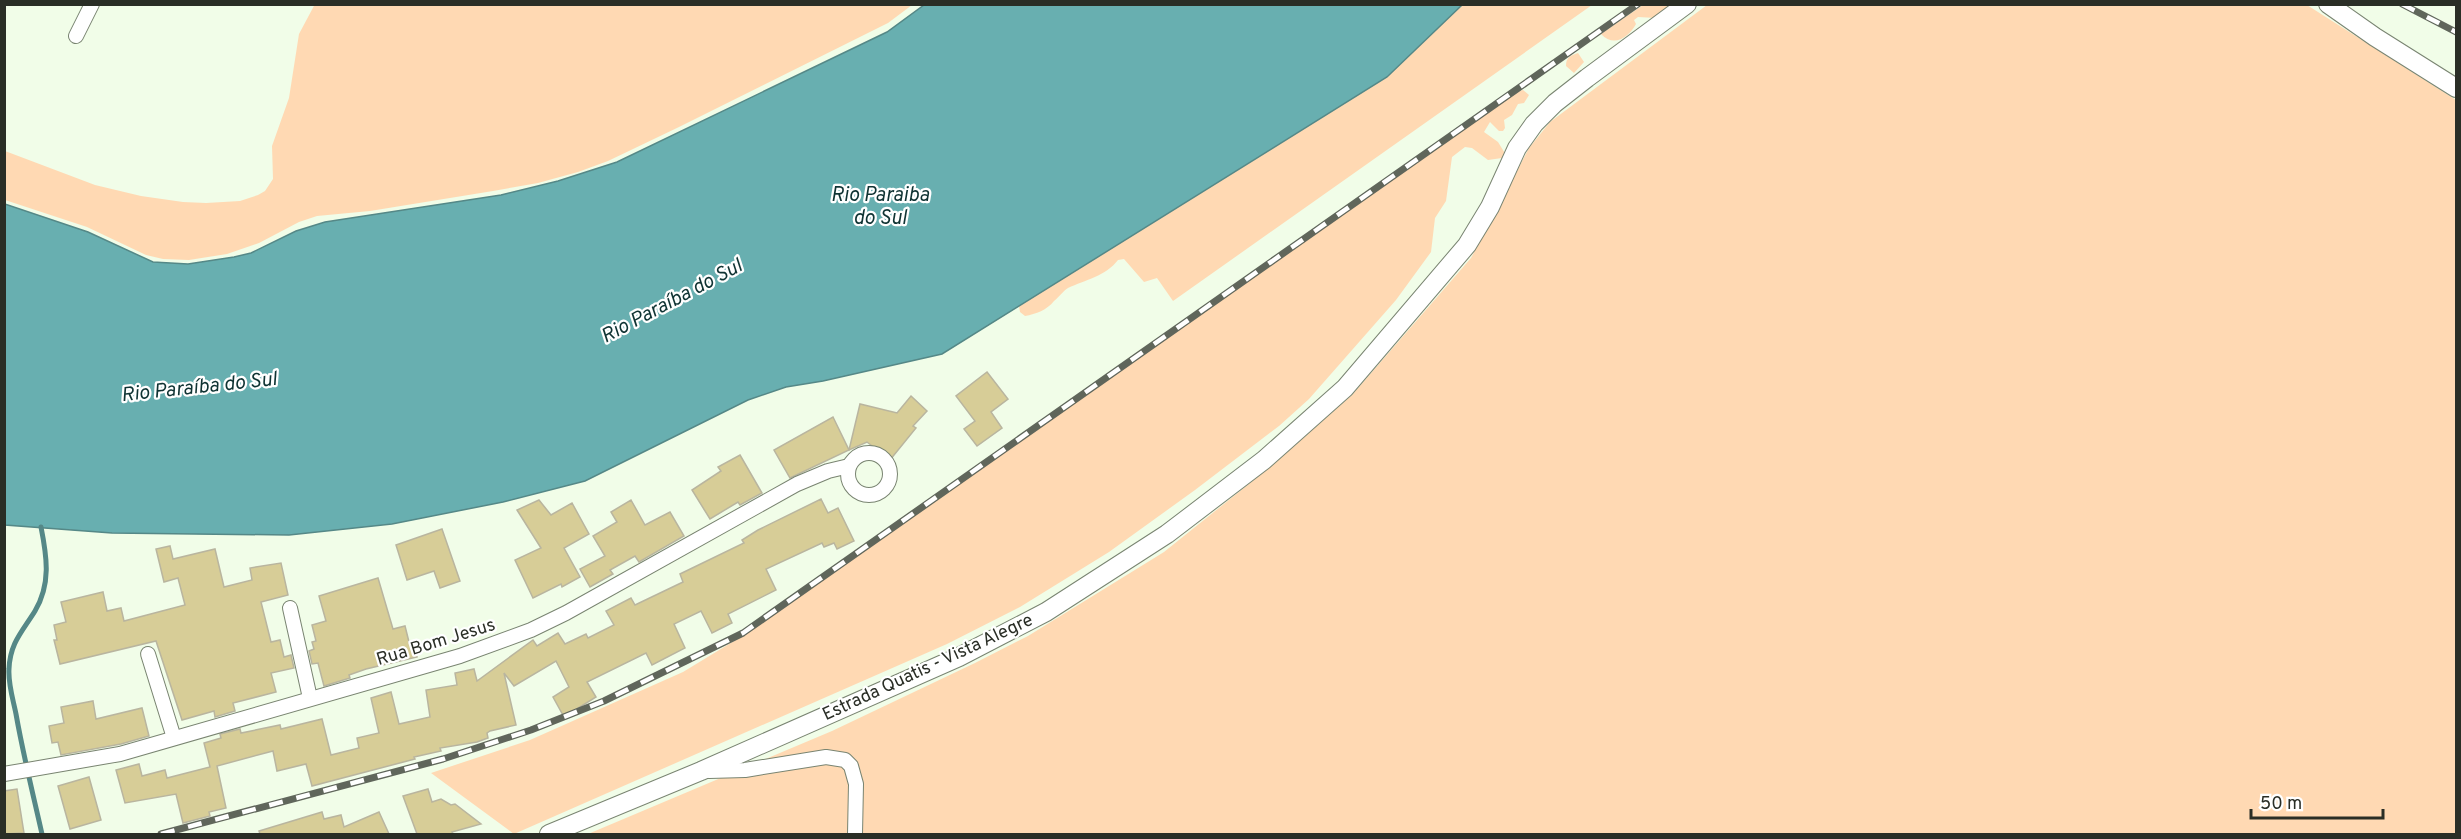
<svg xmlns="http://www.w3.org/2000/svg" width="2461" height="839" font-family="Overpass,sans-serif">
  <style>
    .green { fill: #ffd9b3 }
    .water { fill: #68afb0; stroke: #558887; stroke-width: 1.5 }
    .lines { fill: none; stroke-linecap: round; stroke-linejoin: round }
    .stream { stroke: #558887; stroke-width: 5 }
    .building { fill: #d7cd97; stroke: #b9b59f; stroke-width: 1.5 }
    .minor-casing { stroke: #798471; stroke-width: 16 }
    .tertiary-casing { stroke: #798471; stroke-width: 20 }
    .minor { stroke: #fff; stroke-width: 14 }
    .tertiary { stroke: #fff; stroke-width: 18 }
    .rail-casing { stroke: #60665b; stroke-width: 7 }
    .rail { stroke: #fff; stroke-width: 4.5; stroke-dasharray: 14; stroke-linecap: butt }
    .labels { text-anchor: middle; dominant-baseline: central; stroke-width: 4.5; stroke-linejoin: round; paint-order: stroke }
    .street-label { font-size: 18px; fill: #2a2e26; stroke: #fff }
    .water-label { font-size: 20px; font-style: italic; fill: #0f3333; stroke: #fff }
  </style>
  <rect width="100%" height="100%" fill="#f1fde8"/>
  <g class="green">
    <polygon points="315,4 912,4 912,5 888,23 679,127 608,161 578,172 538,183 493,191 370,211 317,216 299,222 259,243 227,254 189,260 163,259 146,255 87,227 5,200 5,151 95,185 141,196 183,202 206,203 240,201 258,195 265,191 273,179 272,146 289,98 299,34"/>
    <path d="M1462,5H1592L1173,301L1157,278L1144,282L1124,259L1118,260C1106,276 1085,280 1068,288C1063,291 1059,297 1054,301C1047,310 1036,314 1025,316L1020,312L1019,306L1387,77Z"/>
    <path d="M1643,5H1672L1656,18L1638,17L1634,20L1636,24C1629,37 1614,48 1601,34Z"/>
    <polygon points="1707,5 2307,5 2456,100 2456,834 588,834 832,731 975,663 1028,636 1164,552 1275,463 1352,395 1471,258 1529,148 1550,122"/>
    <path d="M1578,53L1584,62L1574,73L1566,66C1566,57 1570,56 1578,53Z"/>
    <polygon points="1523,90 1529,95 1524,103 1518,104 1512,115 1504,120 1505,128 1503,131 1499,131 1490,122 1484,132 1498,142 1506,155 1502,158 1488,160 1472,148 1465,147 1452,157 1446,201 1435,218 1431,252 1396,300 1309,399 1279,426 1195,490 1109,552 1020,607 947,644 514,834 431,773 530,740 683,672 739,638 1517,92"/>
  </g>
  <polygon class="water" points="924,5 1462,5 1387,77 942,354 823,381 786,387 748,400 585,481 503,502 392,524 289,535 112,533 5,525 5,204 88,232 153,262 188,264 234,257 251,253 296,231 325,222 501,195 558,181 617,162 887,32"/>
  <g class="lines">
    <path class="stream" d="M41,527C47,557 51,584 35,611C22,632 10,643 9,669C8,684 13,699 16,714C23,754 33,794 42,834"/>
  </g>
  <g class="building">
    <polygon points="987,372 1008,399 991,412 1002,428 977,446 964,429 975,421 956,396"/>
    <polygon points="911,396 927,411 913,426 916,428 890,460 867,442 849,450 860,404 897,413"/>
    <polygon points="833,417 849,450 790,478 774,450"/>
    <polygon points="740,455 762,493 740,505 738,502 710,519 692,490 721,471 718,467"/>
    <polygon points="821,499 828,513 838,508 854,541 837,549 834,543 824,547 822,543 766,569 776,590 728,614 732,623 712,633 701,611 674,624 685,648 652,665 646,653 587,682 596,697 564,717 553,697 569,687 556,661 514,686 504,673 516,725 490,731 487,733 488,738 477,742 440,748 441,751 414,757 415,759 312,786 306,764 277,771 273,751 217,766 226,808 209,812 210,816 183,823 176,794 125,803 116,770 139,764 142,776 165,770 167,778 210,767 204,743 221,738 220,734 240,729 241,733 280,725 281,729 322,719 331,755 359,748 357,738 379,733 371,698 391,692 399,724 430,717 426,690 457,685 455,673 474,669 477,681 533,640 537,646 558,633 565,644 586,634 588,638 614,625 606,611 631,598 635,605 683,582 680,574 744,543 742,540 758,530"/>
    <polygon points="539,500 551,515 572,503 589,534 564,548 580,577 562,587 561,584 533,598 515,560 541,548 517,510"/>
    <polygon points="631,500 645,525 670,512 684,536 639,562 635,556 610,570 613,574 590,587 580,569 605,556 593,536 617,522 611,512"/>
    <polygon points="442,529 460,581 440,588 434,571 407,580 396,545"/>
    <polygon points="170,546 173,559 215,549 224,587 252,580 250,568 281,563 288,595 261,602 271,642 280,640 284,657 291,655 294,668 271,673 276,692 233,703 235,711 215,717 214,711 182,720 156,641 60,664 54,640 57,640 54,625 66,622 61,602 103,592 107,611 121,608 124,621 185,605 178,578 164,582 156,549"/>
    <polygon points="378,578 393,629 405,626 409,642 413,641 417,657 366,669 349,675 350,678 324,686 318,663 312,664 309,651 314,649 312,642 316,641 312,625 326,621 319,596"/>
    <polygon points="93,701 96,719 142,708 149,736 121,744 61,755 58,742 52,743 49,726 64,723 61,707"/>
    <polygon points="89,777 101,820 70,829 58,786"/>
    <polygon points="17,789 24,833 4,834 4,791"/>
    <polygon points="428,789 432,802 441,799 451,805 455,804 481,824 452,832 453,834 417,834 403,796"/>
    <polygon points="322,812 324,819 341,815 344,827 379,812 389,834 260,834 259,831"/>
  </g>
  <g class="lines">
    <g class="minor-casing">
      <g id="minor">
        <polyline points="76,36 92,4"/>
        <circle cx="869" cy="474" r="21"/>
        <polyline points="290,608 310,698"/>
        <polyline points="148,654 174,738"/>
        <polyline points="709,771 745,770 826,757 845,760 851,766 856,784 855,834"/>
        <polyline points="4,774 120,754 460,656 531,630 566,613 797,484 828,471 849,466"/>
      </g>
    </g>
    <g class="tertiary-casing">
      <g id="tertiary">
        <polyline points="2328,4 2375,37 2456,88"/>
        <polyline points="549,834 701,771 959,657 1046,612 1167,534 1264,460 1345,388 1467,245 1490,207 1517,148 1534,124 1555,103 1587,78 1687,4"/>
      </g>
    </g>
    <use href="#minor" class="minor"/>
    <use href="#tertiary" class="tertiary"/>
    <g class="rail-casing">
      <g id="rail">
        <polyline points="2402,4 2456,32"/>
        <polyline points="161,834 443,759 531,730 604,701 743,633 1638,4"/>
      </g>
    </g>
    <use href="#rail" class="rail"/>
  </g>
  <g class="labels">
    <g class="street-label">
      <text transform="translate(436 643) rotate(-17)">Rua Bom Jesus</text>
      <text transform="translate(928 668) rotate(-25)">Estrada Quatis - Vista Alegre</text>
    </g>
    <g class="water-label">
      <text x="880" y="196">Rio Paraiba<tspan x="880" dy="23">do Sul</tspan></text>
      <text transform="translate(672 302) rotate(-28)">Rio Paraíba do Sul</text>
      <text transform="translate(199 388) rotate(-6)">Rio Paraíba do Sul</text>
    </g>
  </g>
  <rect width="2461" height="839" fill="none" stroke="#2a2e26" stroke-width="12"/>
  <path d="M2251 809v9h132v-9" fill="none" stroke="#2a2e26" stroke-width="3"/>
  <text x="2260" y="809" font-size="18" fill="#2a2e26" stroke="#ffffff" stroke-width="4.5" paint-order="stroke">50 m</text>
</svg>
